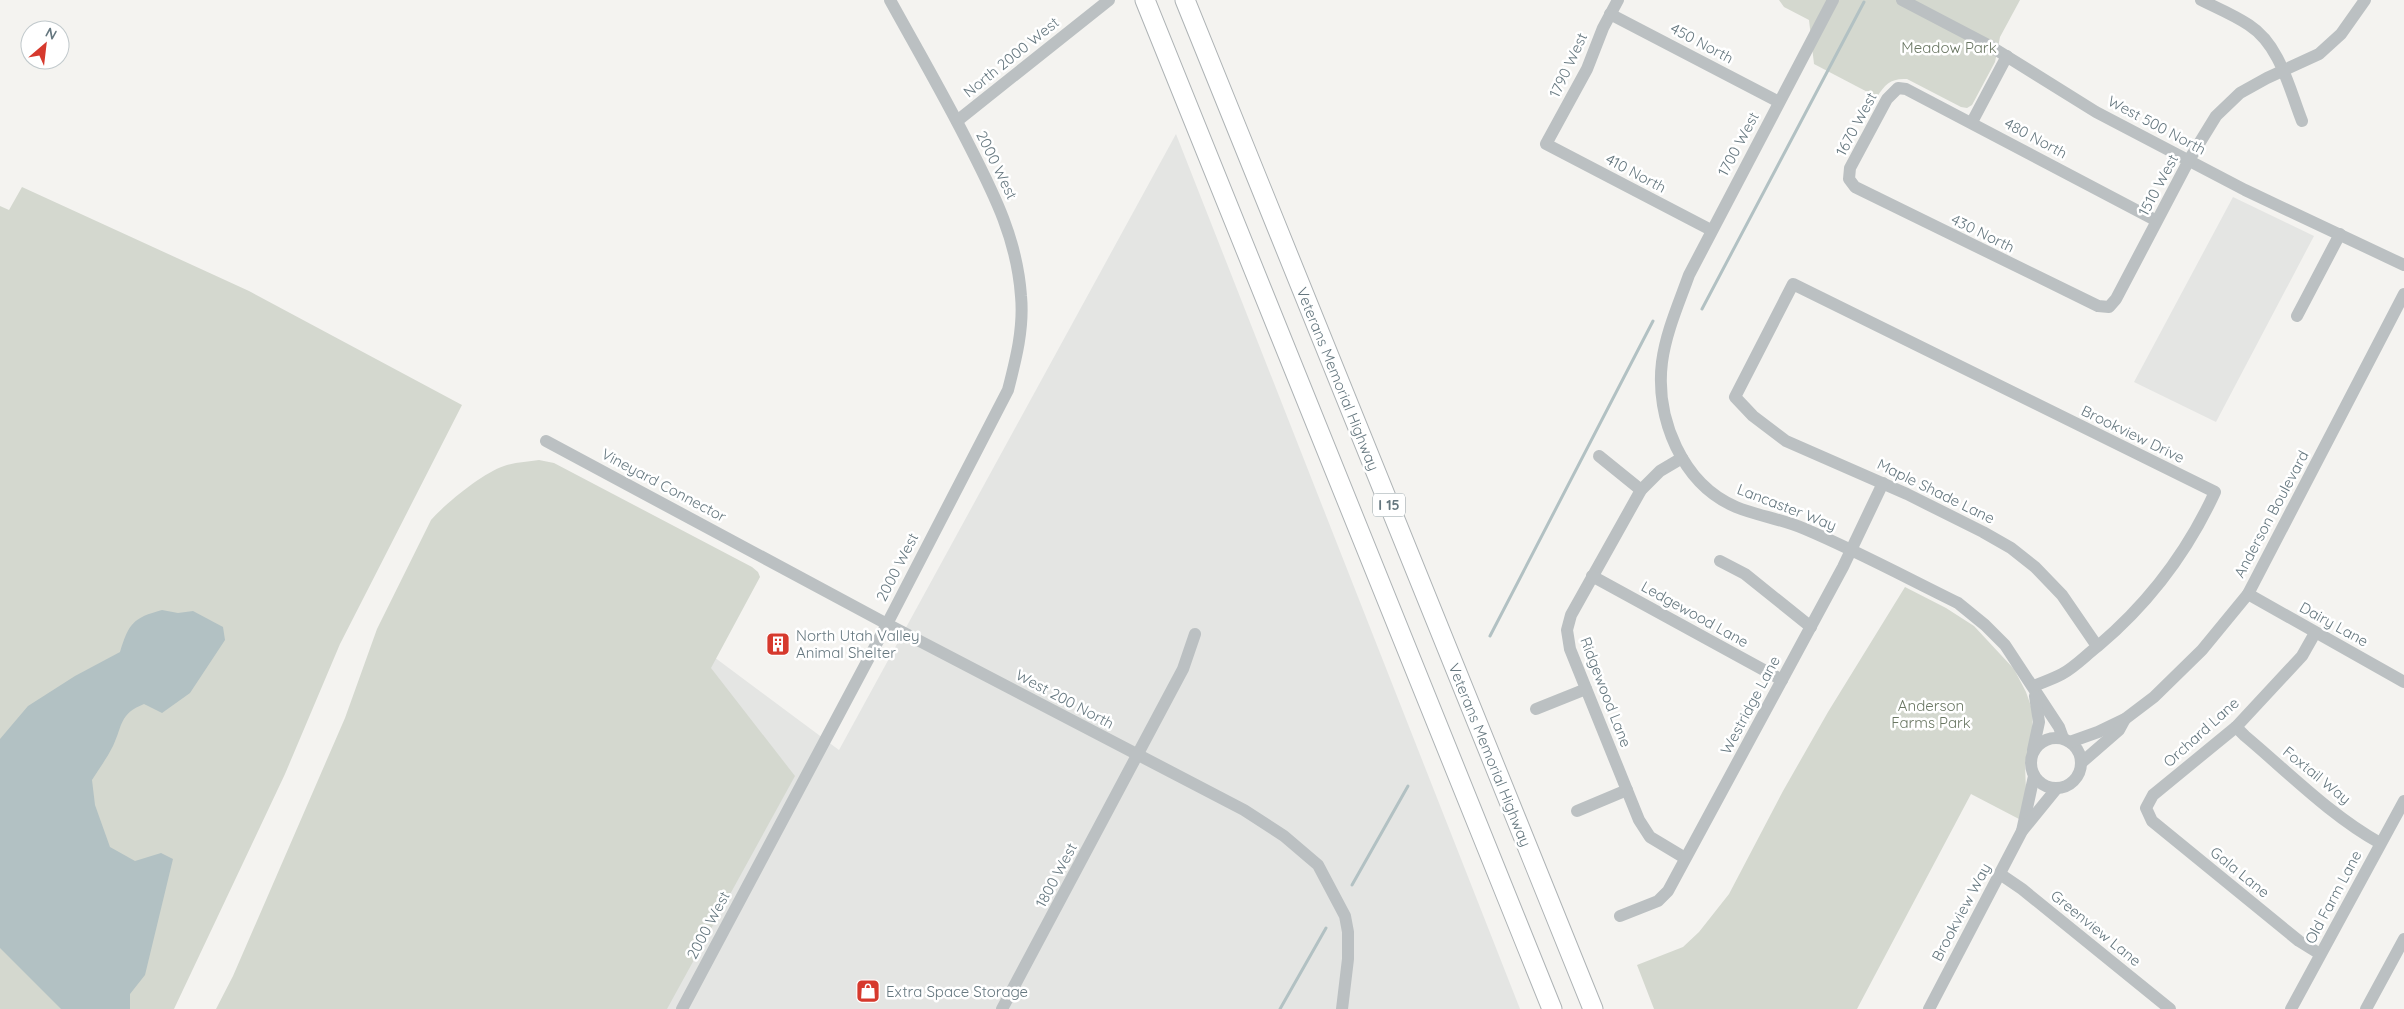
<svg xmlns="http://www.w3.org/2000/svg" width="2404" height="1009" font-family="Quicksand,sans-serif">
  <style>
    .built { fill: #e4e5e3 }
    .green { fill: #d4d8cf }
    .water { fill: #b2c1c3 }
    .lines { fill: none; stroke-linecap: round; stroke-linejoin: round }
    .stream { stroke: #b2c1c3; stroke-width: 3 }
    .highway-casing { stroke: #aeb3b5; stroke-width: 21 }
    .minor { stroke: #bbc0c2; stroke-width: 12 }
    .highway { stroke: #fff; stroke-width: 19 }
    .labels { text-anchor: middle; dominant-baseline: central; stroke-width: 5; stroke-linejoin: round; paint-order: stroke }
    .shield { fill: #fff; stroke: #93a0a5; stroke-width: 1 }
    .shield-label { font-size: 14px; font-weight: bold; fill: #65777f }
    .street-label { font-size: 15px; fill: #65777f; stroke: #fff }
    .park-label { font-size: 15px; fill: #6a7763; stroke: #fff }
    .poi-label { font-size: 15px; fill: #65777f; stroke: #fff; text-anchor: start }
  </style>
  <rect width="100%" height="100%" fill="#f4f3f0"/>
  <g class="built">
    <polygon points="1176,134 1520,1009 221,1009 612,581 839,750"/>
    <polygon points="2233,197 2314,236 2216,422 2134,382"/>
  </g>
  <g class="green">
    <path d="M1779,0H2020L2000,37L1995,62L1972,105L1967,108L1961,107L1907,79C1891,78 1885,84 1877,97L1814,64L1809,20L1784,7Z"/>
    <polygon points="22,187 249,291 462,405 340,644 285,774 174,1009 0,1009 0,206 9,210"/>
    <path d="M539,460L554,463L752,567L758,572L760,577L711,668L795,776L667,1009H216L233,976L345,718L377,629L431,520C446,503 483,473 504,466C515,462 528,462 539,460Z"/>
    <polygon points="1905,587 1946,608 1974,626 2014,669 2026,692 2033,712 2032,732 2025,764 2026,791 2019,819 1971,794 1857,1009 1654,1009 1637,965 1683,947 1699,932 1729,894 1783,791 1828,712"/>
  </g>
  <path class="water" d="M162,610L178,613L193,611L223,627L225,640L190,693L162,713L144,704C119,714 123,725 113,746C107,758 99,769 92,780L95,805L110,847L135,861L161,853L173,859L145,975L130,994V1009H61L0,948V739L28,706L75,676L120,652C129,623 133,618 162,610Z"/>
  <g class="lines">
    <g class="stream">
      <polyline points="1702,309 1864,2"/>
      <polyline points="1490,636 1653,321"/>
      <polyline points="1352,885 1408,786"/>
      <polyline points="1280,1009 1326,928"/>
    </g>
    <g class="highway-casing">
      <g id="highway">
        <polyline points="1145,0 1552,1009"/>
        <polyline points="1185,0 1593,1009"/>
      </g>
    </g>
    <g class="minor">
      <polyline points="1618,0 1603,28 1587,69 1546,144 1711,230"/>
      <path d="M1833,0L1689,275C1679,303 1666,332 1662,362C1655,418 1682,484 1736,507C1758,516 1782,519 1805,529C1857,551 1907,578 1958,603L1985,625L2005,645L2059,727L2063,738"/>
      <polyline points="1902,0 1990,46 2096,112 2245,190 2404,265"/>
      <path d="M2201,0C2217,8 2234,15 2249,25C2280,45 2289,88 2302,121"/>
      <polyline points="1610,14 1779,102"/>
      <polyline points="957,121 1109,0"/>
      <polyline points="1972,122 2007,56"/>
      <polyline points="2157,221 1906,89 1898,88 1887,99 1850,168 1849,179 1855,187 2098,306 2109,307 2116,299 2189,160 2216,116 2240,93 2267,78 2319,54 2341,34 2365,0"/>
      <polyline points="2297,316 2340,234"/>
      <polyline points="546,441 887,624 1244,810 1284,836 1318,865 1345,916 1348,932 1348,959 1342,1009"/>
      <polyline points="1599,456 1641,490"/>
      <polyline points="1682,458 1660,471 1641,490 1571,615 1567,630 1570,649 1639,820 1650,837 1685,858"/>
      <polyline points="1720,561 1745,574 1811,627"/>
      <polyline points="1592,576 1782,680"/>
      <polyline points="2248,594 2404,682"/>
      <polyline points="2315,633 2302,656 2236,727 2153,795 2146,808 2152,821 2299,941 2320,954"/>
      <path d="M2034,686C2043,682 2053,679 2062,674C2075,667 2086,655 2098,646C2149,603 2187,553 2215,492L1793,284L1735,397L1753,416L1786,441L1907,494L1983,532L2011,548L2035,567L2062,595L2097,646"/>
      <polyline points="1536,709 1586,689"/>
      <path d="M2236,727L2245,736C2288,772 2331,816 2380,843"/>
      <circle cx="2056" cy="763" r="25"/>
      <polyline points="2070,742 2098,732 2125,719 2154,697 2202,650 2248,594 2404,294"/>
      <polyline points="2033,750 2039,722 2035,696"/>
      <polyline points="2081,763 2119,730 2125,719"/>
      <polyline points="1577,811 1627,790"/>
      <polyline points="2022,831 2034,776"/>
      <polyline points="2000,874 2022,889 2170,1009"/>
      <polyline points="1620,916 1658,901 1668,891 1843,567 1883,483"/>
      <path d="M682,1009L887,624L1008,390C1016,359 1024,328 1021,296C1017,240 995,196 970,147C945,97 917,49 890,0"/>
      <polyline points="1002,1009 1183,669 1195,634"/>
      <polyline points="1929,1009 2022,831 2057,788"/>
      <polyline points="2291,1009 2404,801"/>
      <polyline points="2366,1009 2404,939"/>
    </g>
    <use href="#highway" class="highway"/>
  </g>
  <defs>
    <g id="building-square" transform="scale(1.25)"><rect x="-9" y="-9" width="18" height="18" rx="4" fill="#d6392d" stroke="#fff"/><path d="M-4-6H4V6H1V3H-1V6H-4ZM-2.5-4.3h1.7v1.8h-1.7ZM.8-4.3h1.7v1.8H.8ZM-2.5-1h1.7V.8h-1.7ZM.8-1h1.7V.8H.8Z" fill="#fff"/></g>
    <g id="shop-square" transform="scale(1.25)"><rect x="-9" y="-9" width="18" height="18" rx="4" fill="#d6392d" stroke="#fff"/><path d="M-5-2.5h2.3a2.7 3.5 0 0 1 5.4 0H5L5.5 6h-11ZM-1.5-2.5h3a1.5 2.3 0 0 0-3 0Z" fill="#fff"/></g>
  </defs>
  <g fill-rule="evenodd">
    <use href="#building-square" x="778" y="644"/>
    <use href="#shop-square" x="868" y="991"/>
  </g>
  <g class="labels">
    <rect class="shield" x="1373" y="493.5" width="32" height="23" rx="4"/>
    <g class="shield-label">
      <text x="1389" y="505">I 15</text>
    </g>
    <g class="street-label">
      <text transform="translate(1702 43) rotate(28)">450 North</text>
      <text transform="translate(1011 57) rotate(-39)">North 2000 West</text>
      <text transform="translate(1568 65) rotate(-65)">1790 West</text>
      <text transform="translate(1856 124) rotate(-62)">1670 West</text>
      <text transform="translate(2157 125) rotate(28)">West 500 North</text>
      <text transform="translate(2036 138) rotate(28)">480 North</text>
      <text transform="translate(1738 144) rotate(-62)">1700 West</text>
      <text transform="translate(997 165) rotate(64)">2000 West</text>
      <text transform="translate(1636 173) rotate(28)">410 North</text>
      <text transform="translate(2158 185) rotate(-62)">1510 West</text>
      <text transform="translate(1983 233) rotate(26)">430 North</text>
      <text transform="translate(1338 379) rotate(68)">Veterans Memorial Highway</text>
      <text transform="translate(2133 434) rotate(26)">Brookview Drive</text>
      <text transform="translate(664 485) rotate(28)">Vineyard Connector</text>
      <text transform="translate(1936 491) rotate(26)">Maple Shade Lane</text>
      <text transform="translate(1787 507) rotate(21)">Lancaster Way</text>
      <text transform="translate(2271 514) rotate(-62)">Anderson Boulevard</text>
      <text transform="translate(897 567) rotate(-63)">2000 West</text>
      <text transform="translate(1695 614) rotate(29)">Ledgewood Lane</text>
      <text transform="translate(2334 624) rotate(29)">Dairy Lane</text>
      <text transform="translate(1606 692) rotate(69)">Ridgewood Lane</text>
      <text transform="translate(1065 699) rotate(28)">West 200 North</text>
      <text transform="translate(1750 705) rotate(-62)">Westridge Lane</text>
      <text transform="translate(2201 732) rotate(-42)">Orchard Lane</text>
      <text transform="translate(1490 755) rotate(68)">Veterans Memorial Highway</text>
      <text transform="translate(2317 775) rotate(39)">Foxtail Way</text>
      <text transform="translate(2240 872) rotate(39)">Gala Lane</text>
      <text transform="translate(1056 875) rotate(-62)">1800 West</text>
      <text transform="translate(2333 897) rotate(-62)">Old Farm Lane</text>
      <text transform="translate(1961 912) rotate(-62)">Brookview Way</text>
      <text transform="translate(708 925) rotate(-62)">2000 West</text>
      <text transform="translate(2096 928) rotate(39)">Greenview Lane</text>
    </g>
    <g class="park-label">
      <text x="1949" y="47">Meadow Park</text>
      <text x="1931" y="705">Anderson<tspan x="1931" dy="17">Farms Park</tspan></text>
    </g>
    <g class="poi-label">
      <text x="796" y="635">North Utah Valley<tspan x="796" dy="17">Animal Shelter</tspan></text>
      <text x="886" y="991">Extra Space Storage</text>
    </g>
  </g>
  <g transform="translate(45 45) rotate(28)"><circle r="24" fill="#ffffff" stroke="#c1c9cc"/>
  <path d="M0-4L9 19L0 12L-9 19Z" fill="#d6392d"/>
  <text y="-8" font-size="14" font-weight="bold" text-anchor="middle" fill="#65777f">N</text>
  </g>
</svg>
